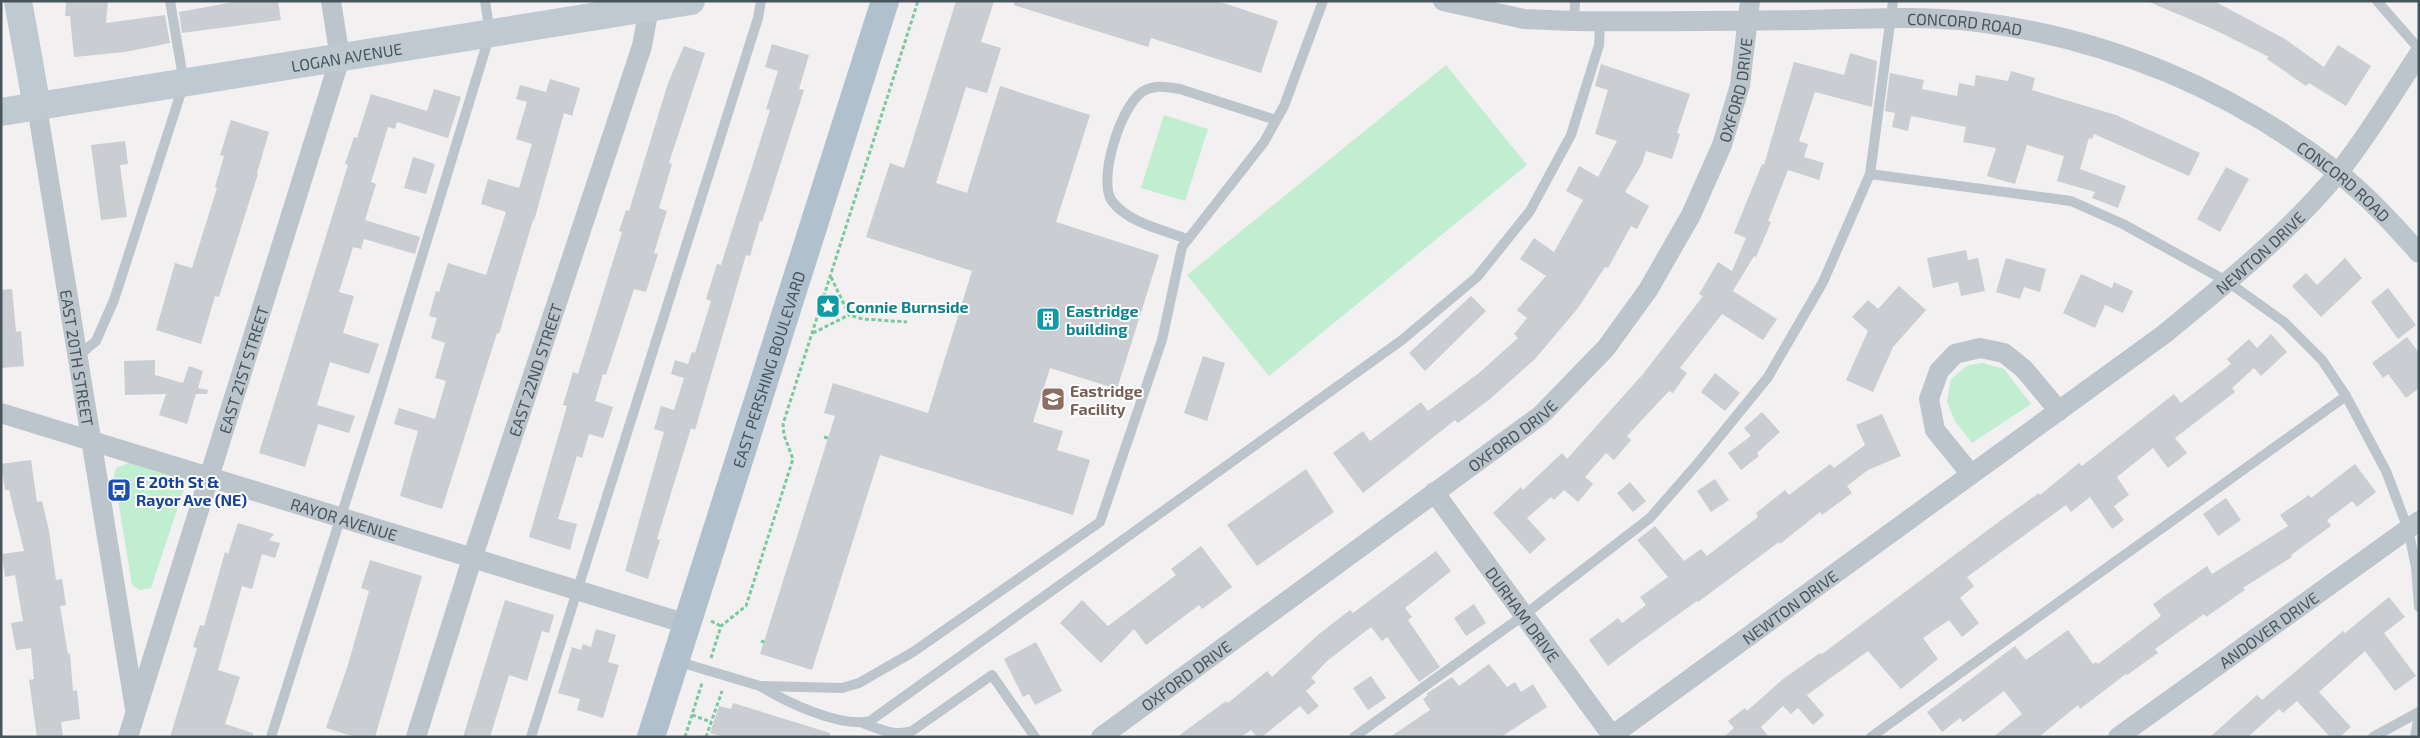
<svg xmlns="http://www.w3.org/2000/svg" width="2420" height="738" font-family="'Exo 2',sans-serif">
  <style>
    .green { fill: #c1edd0 }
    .building { fill: #cacdd2 }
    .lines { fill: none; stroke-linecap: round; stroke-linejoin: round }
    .path { stroke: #7ac99f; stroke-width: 3; stroke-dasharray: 4 2.5; stroke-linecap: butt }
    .service { stroke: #bcc5cc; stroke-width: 10 }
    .minor { stroke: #bcc5cc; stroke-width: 20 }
    .secondary { stroke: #bec9d2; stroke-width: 28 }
    .primary { stroke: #b1c0cd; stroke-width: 28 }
    .labels { text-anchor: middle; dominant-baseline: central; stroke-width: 4; stroke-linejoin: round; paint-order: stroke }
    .street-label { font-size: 16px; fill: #48545c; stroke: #fff }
    .culture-label { font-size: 16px; font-weight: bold; fill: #0d838f; stroke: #fff; text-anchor: start }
    .education-label { font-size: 16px; font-weight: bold; fill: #785e54; stroke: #fff; text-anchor: start }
    .transit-label { font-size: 16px; font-weight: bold; fill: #164399; stroke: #fff; text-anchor: start }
  </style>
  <rect width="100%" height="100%" fill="#f2f0f0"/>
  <g class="green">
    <polygon points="1446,65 1527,165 1269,376 1187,275"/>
    <polygon points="1164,115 1208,129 1185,201 1141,188"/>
    <polygon points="1983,363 2004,369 2031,404 1972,443 1955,421 1947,402 1951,379 1968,365"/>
    <polygon points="131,462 182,478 186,483 151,588 140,590 132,585 114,476 116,468"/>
  </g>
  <g class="building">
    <polygon points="66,1 108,1 106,23 165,15 170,43 125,52 74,57 70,16 65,16"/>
    <polygon points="239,1 278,1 281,20 182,33 179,12"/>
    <polygon points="956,1 994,1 981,42 1001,48 987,93 966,87 936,183 967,193 1000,86 1090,115 1056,222 1159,255 1117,389 1050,368 1033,422 1063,431 1057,450 1090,460 1073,515 880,455 812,670 760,654 835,416 824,413 833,383 928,413 972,271 866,237 890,163 904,168"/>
    <polygon points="1014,1 1217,1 1278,21 1261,73 1151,38 1148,47 1014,5"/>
    <polygon points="2147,1 2214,1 2285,39 2324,67 2338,45 2371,66 2346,106 2309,83 2306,86 2267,59 2269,57 2215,30"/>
    <polygon points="772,44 809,55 799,89 804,90 762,222 760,221 750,256 746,255 695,430 691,428 657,539 660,540 648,579 625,571 664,432 654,429 661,406 674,410 684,378 671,374 675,360 688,364 692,352 695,353 711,301 706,299 717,264 721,265 770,110 766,109 778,71 765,67"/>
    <polygon points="684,46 705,53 669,163 672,164 659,208 667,211 654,253 658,254 646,292 634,289 606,375 603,374 595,401 613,407 603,438 589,434 582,458 577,456 558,519 577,524 570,550 529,537 567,406 563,405 573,372 578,374 622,232 619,231 626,210 629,211 668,83"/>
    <polygon points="1850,53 1877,61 1872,107 1815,92 1799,141 1808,144 1804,157 1824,163 1819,180 1788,170 1768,221 1771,222 1756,257 1754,256 1733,291 1777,319 1763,340 1722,314 1680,368 1687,373 1673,393 1669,391 1627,436 1631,440 1614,460 1606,453 1585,477 1593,484 1578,502 1564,490 1554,500 1551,497 1527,518 1546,539 1530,554 1493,513 1521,487 1523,490 1562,453 1567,459 1643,374 1703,296 1699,294 1718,262 1732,271 1746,238 1734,233 1762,164 1764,165 1794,62 1844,75"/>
    <polygon points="1601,64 1690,94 1677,133 1680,134 1672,159 1646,151 1642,164 1625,192 1649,206 1637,229 1631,226 1608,268 1605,267 1578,308 1535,359 1490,399 1458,423 1455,420 1363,493 1333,453 1363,431 1370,441 1421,402 1428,411 1479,373 1518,338 1514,334 1527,318 1517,310 1546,276 1520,259 1534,238 1554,252 1583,200 1566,191 1579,166 1598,177 1617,141 1595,134 1608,90 1595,86"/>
    <polygon points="2011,71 2035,78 2032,90 2116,115 2200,153 2189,176 2094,134 2092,139 2089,138 2080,169 2126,186 2118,208 2092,198 2095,192 2057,181 2064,156 2027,145 2015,184 1987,176 1996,148 1963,142 1966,127 1911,116 1908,131 1892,127 1895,113 1885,111 1890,73 1924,80 1922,89 1957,96 1959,83 1974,86 1976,75 2008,81"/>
    <polygon points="550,79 580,88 572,116 564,113 534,221 533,220 499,334 497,333 442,509 400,496 418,431 394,424 399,408 435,419 446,381 435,378 445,343 431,338 437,318 429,316 436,291 439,292 448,263 486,275 506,212 481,204 488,179 519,188 532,144 516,139 527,102 516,99 520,85 546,92"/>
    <polygon points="434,89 461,97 448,138 397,122 395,129 388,127 371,182 376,184 365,220 420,237 415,254 364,239 361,249 353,247 339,292 354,296 343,333 379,344 369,374 330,362 317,405 355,416 349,433 318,424 305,467 259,453 348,165 345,164 354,137 357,138 371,94 427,111"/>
    <polygon points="231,120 269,132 257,173 258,174 219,297 215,296 201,344 156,330 175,263 192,268 217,188 215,187 224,156 220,155"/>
    <polygon points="125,141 128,164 120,165 127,217 101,220 91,145"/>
    <polygon points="413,157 435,164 426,194 404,188"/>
    <polygon points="2226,167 2249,179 2220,232 2197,219"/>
    <polygon points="1966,250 1968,260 1978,258 1985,291 1961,296 1958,282 1933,288 1927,258"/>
    <polygon points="2006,258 2046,269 2040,292 2024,287 2020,299 1996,292"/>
    <polygon points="2345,258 2362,278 2321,317 2292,286 2306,273 2317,285"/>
    <polygon points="2081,274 2112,288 2114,282 2133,291 2123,313 2105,305 2095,328 2063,313"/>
    <polygon points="1899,286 1926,310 1893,347 1873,392 1846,380 1868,331 1852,317 1868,300 1878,309"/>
    <polygon points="2388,288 2416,325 2398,339 2371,302"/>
    <polygon points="12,289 16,332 21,331 24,366 1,368 1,290"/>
    <polygon points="1471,296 1486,311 1425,371 1409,353"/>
    <polygon points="2271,334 2287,352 2261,376 2254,368 2232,388 2235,392 2175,438 2187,453 2168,468 2153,448 2117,477 2129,495 2114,506 2124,520 2112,529 2090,497 2071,512 2066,505 1967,577 1974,586 1960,598 1979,623 1962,637 1949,620 1923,638 1938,659 1901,689 1868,651 1807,695 1824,715 1813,725 1798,708 1791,714 1783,706 1761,727 1769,737 1724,737 1734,728 1728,721 1745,708 1747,711 1783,679 1820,653 1822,654 2008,515 2039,493 2040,495 2079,463 2082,466 2174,394 2181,403 2231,364 2227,359 2249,339 2257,348"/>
    <polygon points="2407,337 2419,353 2419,388 2406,398 2388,374 2383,378 2372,363"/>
    <polygon points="1203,356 1225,363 1207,421 1184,413"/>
    <polygon points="155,360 155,375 183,383 189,366 203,371 198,388 208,390 207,394 196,394 187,424 159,415 166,394 125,395 124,361"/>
    <polygon points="1715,373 1740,393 1725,411 1701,392"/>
    <polygon points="1762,412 1780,432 1757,453 1759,456 1741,470 1728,453 1751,436 1744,428"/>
    <polygon points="1882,414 1901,456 1868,470 1847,486 1852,493 1822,515 1820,512 1780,544 1779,542 1698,602 1697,601 1637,644 1608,666 1589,640 1618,618 1622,623 1646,605 1640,597 1668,577 1637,540 1655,526 1684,561 1701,549 1707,556 1758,517 1756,513 1785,490 1789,495 1830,464 1834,468 1865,445 1856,425"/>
    <polygon points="31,460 37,502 42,501 49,531 56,580 62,579 66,605 60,606 68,654 70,653 73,691 77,690 80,719 61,722 63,737 37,737 29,680 34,679 31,648 16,650 11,623 23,621 15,575 5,577 2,554 24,551 9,490 5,490 1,464"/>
    <polygon points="2355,464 2376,492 2357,507 2352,501 2327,520 2331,526 2291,555 2292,557 2243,588 2245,590 2206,617 2204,614 2155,649 2158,653 2127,675 2126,674 2080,709 2078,705 2039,737 1993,737 2022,714 2004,691 1963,722 1960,718 1942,732 1927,712 2015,646 2026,660 2068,630 2093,664 2096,662 2098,664 2161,616 2153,604 2207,566 2212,574 2288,526 2280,515 2309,495 2311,498"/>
    <polygon points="1306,469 1334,512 1257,566 1227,525"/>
    <polygon points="1715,479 1729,500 1711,512 1697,491"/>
    <polygon points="1630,482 1646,501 1633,512 1617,493"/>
    <polygon points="2226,498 2241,520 2218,536 2203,514"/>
    <polygon points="238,523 274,534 269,540 280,543 275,558 262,554 252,589 242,586 218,670 240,677 225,724 253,733 253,737 170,737 197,648 193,647 200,625 204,626 225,552 228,554"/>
    <polygon points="1201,546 1232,587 1202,609 1199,605 1146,645 1134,629 1101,663 1060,623 1082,600 1108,626 1176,575 1171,569"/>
    <polygon points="1436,551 1451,571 1405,608 1412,617 1408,620 1440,667 1419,682 1387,637 1382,641 1371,627 1327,661 1311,678 1316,682 1306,691 1319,706 1308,715 1300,706 1262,737 1257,737 1251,730 1241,737 1177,737 1226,701 1228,703 1267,671 1272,677 1319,634 1350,610 1353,613"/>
    <polygon points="370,560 422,576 375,737 355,737 326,728 347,668 369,591 361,588"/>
    <polygon points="2389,597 2405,617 2384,633 2416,676 2395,691 2365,651 2319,692 2351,727 2340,737 2330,737 2297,701 2283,713 2279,709 2248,737 2210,737 2257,695 2262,700 2343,631 2345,633"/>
    <polygon points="505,600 554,615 549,633 542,631 527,681 509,675 490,737 463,737"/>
    <polygon points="1474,604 1486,623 1466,636 1454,618"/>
    <polygon points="596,629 616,635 608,662 619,665 603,718 577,710 580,699 558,693 572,647 581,650 583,644 591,647"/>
    <polygon points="1036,642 1062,691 1035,705 1029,694 1023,697 1004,659"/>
    <polygon points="1489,664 1507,687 1515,682 1521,692 1533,684 1547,707 1501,737 1390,737 1430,710 1423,699 1428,695 1426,694 1452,677 1459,686"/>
    <polygon points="1371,676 1386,698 1368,710 1353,688"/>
    <polygon points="733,703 830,733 830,737 723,737 710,733 719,706 731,709"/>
  </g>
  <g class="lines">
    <g class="path">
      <polyline points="831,277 849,315 863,319 907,322"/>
      <polyline points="813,333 849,315"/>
      <polyline points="824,437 828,438"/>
      <polyline points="711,621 721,626"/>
      <polyline points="761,641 764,642"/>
      <polyline points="711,658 721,626 746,606 793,459 784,435 783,424 918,1"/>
      <polyline points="692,715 711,722"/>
      <polyline points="685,737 702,683"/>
      <polyline points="706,737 722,691"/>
    </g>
    <g class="service">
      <polyline points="2377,1 2419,49"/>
      <polyline points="1574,21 1575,1"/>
      <polyline points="1870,174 2071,201 2123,224 2228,282 2284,322 2322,360 2346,396 2386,471 2408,529 2416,567 2419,607"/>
      <path d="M1187,239C1164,230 1128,223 1112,201C1097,180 1121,106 1142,92C1154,84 1167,87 1180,89L1276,120"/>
      <polyline points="77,357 96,341 114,300 184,83 170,1"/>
      <polyline points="676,661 760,686 842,688 859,683 913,652 1100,522 1162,340 1182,247 1264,142 1284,106 1323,1"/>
      <path d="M760,686C786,702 840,728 870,721L1402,340L1477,277L1530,211L1571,135L1599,45L1600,21"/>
      <path d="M863,723C879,729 895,737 912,731L992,675L1035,737"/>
      <polyline points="271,737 382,387 490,34 485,1"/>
      <polyline points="531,737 758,18 761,1"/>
      <polyline points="1354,737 1524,615 1650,518 1698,463 1768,377 1823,282 1870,174 1893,1"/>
      <polyline points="1871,737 2346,396"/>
      <polyline points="2373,737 2419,712"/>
      <polyline points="2415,737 2419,715"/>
    </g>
    <g class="minor">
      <path id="s1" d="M1443,1L1524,19L1574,21C1652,22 1730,21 1808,20C1864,19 1922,15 1978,22C2110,39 2232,90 2337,172C2368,196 2394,225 2419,253"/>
      <path id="s2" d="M37,107L135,709"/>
      <path id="s3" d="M1,413L687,624"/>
      <polyline points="1970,473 1935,430 1929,399 1939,371 1955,354 1980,348 2004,353 2024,369 2059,411"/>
      <path id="s4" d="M1434,492L1613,737"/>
      <path id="s5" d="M128,737L340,58L331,1"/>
      <path id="s6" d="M416,737L472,559L642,46L649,8L648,1"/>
      <path id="s7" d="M1101,737L1541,415L1606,348L1648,290L1691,215L1722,145L1740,85L1750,1"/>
      <path id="s8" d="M1610,737L2163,335C2224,285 2288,234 2338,173C2368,136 2393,93 2419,54"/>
      <path id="s9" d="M2118,737L2419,521"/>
    </g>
    <g class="secondary">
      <polyline points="18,1 37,107"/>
      <path id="s10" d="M1,112L691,1"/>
    </g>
    <path class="primary" id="s11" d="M651,737L885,1"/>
  </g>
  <defs>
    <g id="sight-square" transform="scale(1.25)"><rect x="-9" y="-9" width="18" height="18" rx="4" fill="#0f9aa8" stroke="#fff"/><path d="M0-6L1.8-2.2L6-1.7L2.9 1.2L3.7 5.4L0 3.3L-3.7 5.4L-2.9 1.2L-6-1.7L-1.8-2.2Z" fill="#fff"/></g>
    <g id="building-square" transform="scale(1.25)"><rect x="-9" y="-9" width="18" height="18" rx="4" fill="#0f9aa8" stroke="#fff"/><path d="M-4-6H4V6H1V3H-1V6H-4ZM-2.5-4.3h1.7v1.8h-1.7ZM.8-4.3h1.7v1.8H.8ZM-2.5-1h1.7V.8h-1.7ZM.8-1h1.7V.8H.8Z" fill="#fff"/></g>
    <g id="school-square" transform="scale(1.25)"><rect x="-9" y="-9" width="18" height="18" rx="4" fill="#8d6e63" stroke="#fff"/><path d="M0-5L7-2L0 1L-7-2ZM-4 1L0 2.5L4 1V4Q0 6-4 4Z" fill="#fff"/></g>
    <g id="bus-square" transform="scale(1.25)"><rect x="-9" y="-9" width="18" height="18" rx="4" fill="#1a4fb4" stroke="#fff"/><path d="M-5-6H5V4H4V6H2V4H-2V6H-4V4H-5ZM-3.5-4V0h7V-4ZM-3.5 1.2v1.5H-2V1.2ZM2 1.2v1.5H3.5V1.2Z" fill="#fff"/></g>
  </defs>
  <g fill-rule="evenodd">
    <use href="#sight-square" x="828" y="306"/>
    <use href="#building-square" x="1048" y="319"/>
    <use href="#school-square" x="1053" y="399"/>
    <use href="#bus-square" x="119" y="490"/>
  </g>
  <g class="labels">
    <g class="street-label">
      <text stroke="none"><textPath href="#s1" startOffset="524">CONCORD ROAD</textPath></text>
      <text stroke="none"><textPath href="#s10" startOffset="350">LOGAN AVENUE</textPath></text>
      <text stroke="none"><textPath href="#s7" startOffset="930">OXFORD DRIVE</textPath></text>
      <text stroke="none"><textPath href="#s1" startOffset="942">CONCORD ROAD</textPath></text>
      <text stroke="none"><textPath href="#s8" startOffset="811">NEWTON DRIVE</textPath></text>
      <text stroke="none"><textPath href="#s2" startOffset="254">EAST 20TH STREET</textPath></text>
      <text stroke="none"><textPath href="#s6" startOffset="386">EAST 22ND STREET</textPath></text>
      <text stroke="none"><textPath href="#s11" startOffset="386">EAST PERSHING BOULEVARD</textPath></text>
      <text stroke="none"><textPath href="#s5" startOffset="385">EAST 21ST STREET</textPath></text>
      <text stroke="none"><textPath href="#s7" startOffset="510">OXFORD DRIVE</textPath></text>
      <text stroke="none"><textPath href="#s3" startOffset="359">RAYOR AVENUE</textPath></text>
      <text stroke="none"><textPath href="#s8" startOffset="222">NEWTON DRIVE</textPath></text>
      <text stroke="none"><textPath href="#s4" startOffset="151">DURHAM DRIVE</textPath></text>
      <text stroke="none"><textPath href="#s9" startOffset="185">ANDOVER DRIVE</textPath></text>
      <text stroke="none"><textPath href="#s7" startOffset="105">OXFORD DRIVE</textPath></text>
    </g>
    <g class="culture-label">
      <text x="846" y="306">Connie Burnside</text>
      <text x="1066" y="310">Eastridge<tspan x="1066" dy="18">building</tspan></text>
    </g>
    <g class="education-label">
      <text x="1070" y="390">Eastridge<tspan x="1070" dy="18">Facility</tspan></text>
    </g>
    <g class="transit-label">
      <text x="136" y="481">E 20th St &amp;<tspan x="136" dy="18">Rayor Ave (NE)</tspan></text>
    </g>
  </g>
  <rect width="2420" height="738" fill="none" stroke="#48545c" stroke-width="5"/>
</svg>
